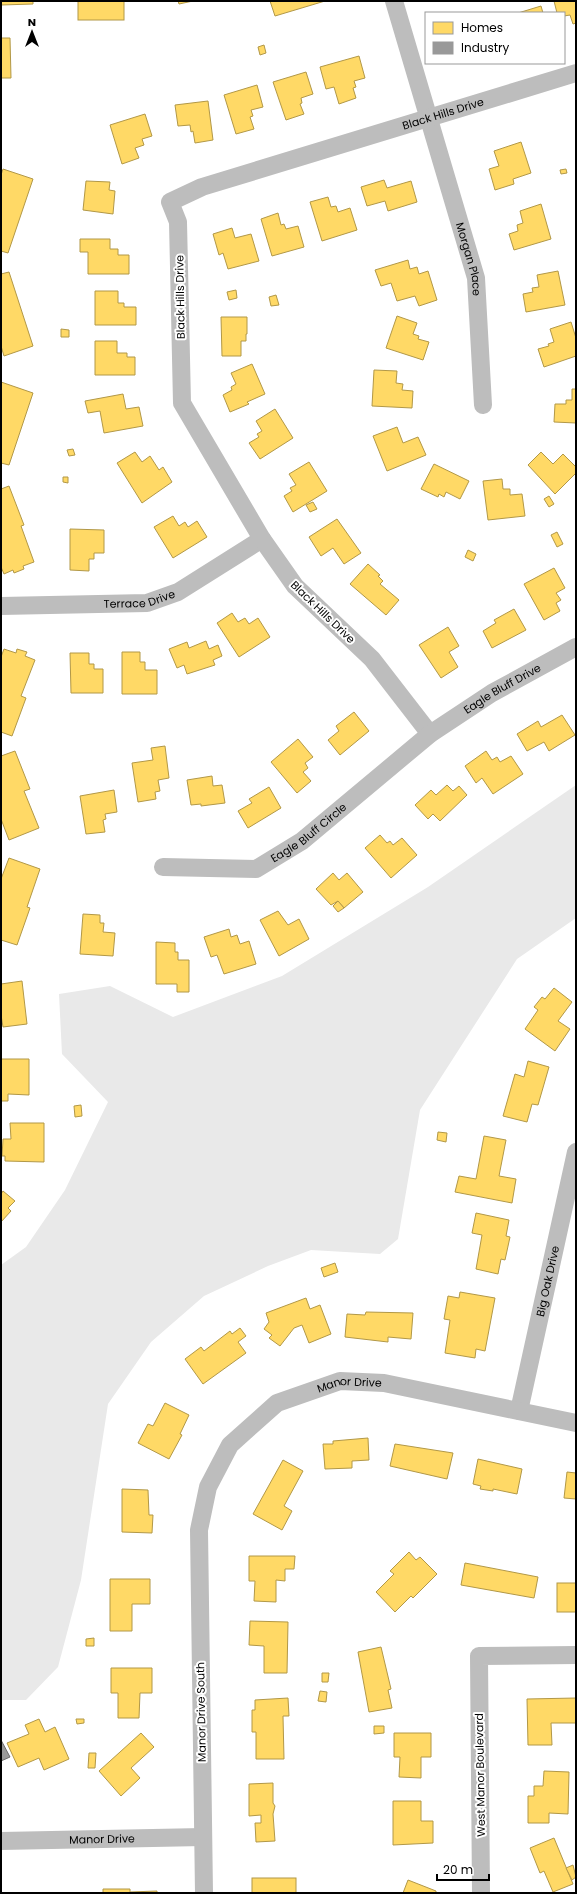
<svg xmlns="http://www.w3.org/2000/svg" width="577" height="1894" font-family="Poppins,sans-serif">
  <style>
    .green { fill: #e9e9e9 }
    .homes { fill: #ffd966; stroke: #b29847 }
    .industry { fill: #999; stroke: #6b6b6b }
    .lines { fill: none; stroke-linecap: round; stroke-linejoin: round }
    .street { stroke: #bdbdbd; stroke-width: 18 }
    .labels { text-anchor: middle; dominant-baseline: central; stroke-width: 4; stroke-linejoin: round; paint-order: stroke }
    .street-label { font-size: 11px; fill: #000; stroke: #fff }
  </style>
  <rect width="100%" height="100%" fill="#fff"/>
  <polygon class="green" points="576,785 576,918 517,959 420,1110 398,1239 380,1254 311,1250 268,1266 204,1296 151,1342 108,1404 81,1580 58,1667 26,1700 1,1700 1,1265 26,1247 65,1190 108,1102 62,1054 59,994 110,986 173,1017 282,976 428,887"/>
  <g class="homes">
    <polygon points="1,1 33,1 33,4 1,5"/>
    <rect x="78" y="1" width="46" height="19"/>
    <polygon points="178,1 193,1 179,4"/>
    <polygon points="270,1 325,1 275,16"/>
    <polygon points="554,1 576,1 576,23 573,24 570,15 564,16 564,13 557,13"/>
    <polygon points="541,6 543,13 518,13"/>
    <polygon points="1,38 10,38 11,78 1,78"/>
    <polygon points="264,45 266,53 260,55 258,47"/>
    <polygon points="359,56 365,78 354,81 356,87 353,88 356,98 339,104 334,87 326,89 320,67"/>
    <polygon points="306,72 313,94 301,98 302,103 300,104 304,114 286,120 273,82"/>
    <polygon points="257,85 263,107 251,110 253,116 250,117 254,129 236,134 224,95"/>
    <polygon points="208,101 213,140 195,143 193,131 191,132 190,125 178,126 175,105"/>
    <polygon points="145,114 152,136 142,139 144,145 135,148 139,158 122,164 110,125"/>
    <polygon points="521,142 531,173 513,179 514,184 495,190 489,169 499,166 494,151"/>
    <polygon points="3,169 33,179 8,253 1,251 1,175"/>
    <polygon points="566,169 567,173 561,174 560,170"/>
    <polygon points="384,180 387,188 411,181 417,202 388,211 385,201 367,206 361,187"/>
    <polygon points="86,181 110,182 109,190 115,191 113,214 83,210"/>
    <polygon points="328,197 331,207 336,206 338,212 350,208 357,230 322,241 310,202"/>
    <polygon points="541,204 551,239 514,250 509,234 518,231 517,225 523,223 520,211"/>
    <polygon points="278,213 281,225 284,224 286,229 298,226 304,247 272,256 261,219"/>
    <polygon points="232,228 235,238 251,234 259,261 228,269 223,253 219,255 213,234"/>
    <polygon points="80,239 110,239 110,249 118,249 118,255 129,255 129,274 88,274 88,252 80,252"/>
    <polygon points="408,260 410,269 417,267 419,274 428,271 437,300 419,306 415,296 397,301 391,283 381,286 375,270"/>
    <polygon points="558,271 565,305 526,312 523,294 533,292 532,288 539,287 537,275"/>
    <polygon points="9,272 33,346 4,356 1,346 1,274"/>
    <polygon points="236,290 237,298 229,300 227,292"/>
    <polygon points="95,291 118,291 118,303 124,303 124,307 136,307 136,325 95,325"/>
    <polygon points="276,295 279,305 271,306 269,297"/>
    <polygon points="397,316 417,323 413,334 419,336 418,339 429,342 423,360 386,348"/>
    <polygon points="221,317 247,317 247,334 246,334 246,341 241,341 241,356 222,356"/>
    <polygon points="571,322 576,338 576,356 544,367 538,349 549,346 548,344 554,342 550,329"/>
    <polygon points="61,329 69,330 69,337 61,337"/>
    <polygon points="95,341 117,341 117,353 127,353 127,357 135,357 135,375 95,375"/>
    <polygon points="252,364 265,394 247,402 249,404 230,412 223,395 232,390 231,387 236,384 231,373"/>
    <polygon points="374,370 397,371 396,383 403,384 402,390 413,391 412,408 372,406"/>
    <polygon points="1,382 33,393 9,465 1,463"/>
    <polygon points="572,389 576,389 576,423 554,422 555,404 566,404 566,400 572,400"/>
    <polygon points="123,394 126,409 139,407 143,426 104,433 100,411 88,413 85,401"/>
    <polygon points="275,409 293,438 260,459 249,443 259,437 257,434 262,431 256,421"/>
    <polygon points="397,427 403,443 418,437 426,455 387,471 373,436"/>
    <polygon points="73,449 75,455 69,456 67,450"/>
    <polygon points="135,452 142,462 150,456 159,470 163,467 172,482 142,503 117,463"/>
    <polygon points="541,452 553,464 563,454 576,467 576,473 555,494 528,465"/>
    <polygon points="309,462 327,491 293,512 284,496 292,491 290,488 296,485 289,474"/>
    <polygon points="434,464 469,481 460,499 446,492 444,497 439,494 438,497 421,489"/>
    <polygon points="63,477 68,477 68,483 63,482"/>
    <polygon points="502,479 503,489 510,489 510,495 522,494 525,516 488,520 483,481"/>
    <polygon points="9,486 24,525 21,526 34,562 23,566 24,569 14,573 13,570 4,574 1,567 1,489"/>
    <polygon points="549,496 554,504 549,507 544,499"/>
    <polygon points="313,502 317,509 310,512 306,505"/>
    <polygon points="173,516 179,526 185,522 188,527 197,521 207,537 173,558 154,527"/>
    <polygon points="337,519 361,553 344,564 333,548 321,556 309,537"/>
    <polygon points="70,529 104,530 104,553 94,553 94,559 89,559 89,571 70,570"/>
    <polygon points="557,532 563,544 557,547 551,535"/>
    <polygon points="468,550 476,554 473,561 465,557"/>
    <polygon points="368,564 380,575 378,576 383,581 380,584 399,600 386,615 350,584"/>
    <polygon points="554,568 565,588 556,593 561,600 556,603 560,611 544,620 524,584"/>
    <polygon points="514,609 526,630 492,648 483,631 496,623 494,620"/>
    <polygon points="232,613 238,622 245,618 249,624 258,618 270,637 239,657 217,623"/>
    <polygon points="448,627 459,646 449,652 458,667 441,678 419,645"/>
    <polygon points="206,641 209,649 218,645 222,656 213,660 215,665 187,674 184,665 177,668 169,649 187,642 189,648"/>
    <polygon points="4,649 16,653 17,649 27,652 25,656 35,660 21,696 26,698 12,736 1,732 1,657"/>
    <polygon points="122,652 140,652 140,662 145,662 145,670 157,670 157,694 122,694"/>
    <polygon points="70,653 89,653 89,664 94,664 94,669 103,669 103,693 71,693"/>
    <polygon points="354,712 369,731 340,755 328,740 339,731 336,726"/>
    <polygon points="562,715 575,735 549,751 544,742 527,751 517,734 538,721 541,727"/>
    <polygon points="298,739 313,757 305,763 308,768 303,772 311,781 297,793 271,762"/>
    <polygon points="165,746 169,778 158,780 160,791 155,792 156,799 138,802 132,763 153,760 151,748"/>
    <polygon points="15,751 30,789 24,791 39,828 9,840 1,819 1,756"/>
    <polygon points="486,751 492,760 497,757 500,762 511,756 523,774 493,794 482,778 476,783 465,766"/>
    <polygon points="212,776 213,786 222,785 225,803 201,806 201,804 191,805 187,780"/>
    <polygon points="447,785 453,791 459,786 467,795 440,821 433,814 428,819 415,805 431,790 436,795"/>
    <polygon points="269,787 281,808 248,828 238,811 252,803 249,799"/>
    <polygon points="114,790 117,812 105,814 106,819 103,820 105,832 86,834 80,796"/>
    <polygon points="380,835 387,843 390,841 393,845 402,838 417,855 391,878 365,848"/>
    <polygon points="9,858 40,869 27,907 30,908 17,945 1,940 1,879"/>
    <polygon points="333,873 339,880 347,873 363,892 344,908 338,901 331,905 316,889"/>
    <polygon points="338,901 344,908 338,912 333,906"/>
    <polygon points="278,911 288,925 299,919 309,939 279,956 260,920"/>
    <polygon points="83,914 100,915 100,923 104,923 103,932 115,933 113,956 80,954"/>
    <polygon points="229,929 231,937 237,935 240,944 249,941 256,964 224,974 217,955 211,957 204,937"/>
    <polygon points="156,942 175,943 175,952 178,952 178,960 189,960 189,992 177,992 177,984 156,984"/>
    <polygon points="22,981 27,1024 3,1027 1,1015 1,984"/>
    <polygon points="554,988 572,1002 558,1021 570,1029 555,1051 525,1029 538,1010 534,1007 542,997 545,999"/>
    <polygon points="1,1059 29,1059 29,1095 8,1094 8,1101 1,1101"/>
    <polygon points="528,1061 549,1067 538,1105 532,1104 527,1122 503,1116 515,1074 524,1077"/>
    <polygon points="81,1105 82,1116 75,1117 74,1106"/>
    <polygon points="10,1123 44,1123 44,1162 5,1161 5,1156 2,1156 3,1139 11,1139"/>
    <polygon points="438,1132 447,1133 446,1142 437,1140"/>
    <polygon points="484,1136 506,1140 499,1176 516,1179 512,1203 455,1192 459,1176 476,1179"/>
    <polygon points="3,1191 15,1201 8,1208 11,1211 1,1222 1,1194"/>
    <polygon points="476,1213 509,1220 506,1236 510,1237 505,1260 501,1259 498,1274 476,1269 482,1235 472,1233"/>
    <polygon points="335,1263 338,1272 324,1277 321,1268"/>
    <polygon points="460,1292 495,1298 485,1351 476,1349 475,1358 445,1353 450,1320 444,1319 448,1296 459,1298"/>
    <polygon points="306,1298 310,1309 320,1305 331,1334 309,1343 302,1325 294,1328 280,1346 269,1338 272,1335 264,1329 269,1322 266,1313"/>
    <polygon points="366,1312 413,1313 411,1339 388,1337 388,1342 345,1337 347,1314 365,1315"/>
    <polygon points="240,1328 246,1336 238,1342 246,1353 203,1384 185,1359 201,1347 204,1351 230,1331 232,1334"/>
    <polygon points="165,1403 189,1415 180,1434 182,1435 169,1459 138,1443 148,1424 153,1426"/>
    <polygon points="368,1438 369,1460 352,1461 352,1468 325,1469 323,1444 333,1444 333,1441"/>
    <polygon points="395,1444 453,1453 447,1479 390,1466"/>
    <polygon points="478,1459 522,1469 517,1494 493,1489 493,1491 480,1489 481,1486 473,1484"/>
    <polygon points="283,1460 303,1471 284,1506 292,1511 282,1530 253,1514"/>
    <polygon points="567,1472 576,1473 576,1499 564,1498"/>
    <polygon points="122,1489 148,1490 149,1515 153,1515 152,1533 122,1532"/>
    <polygon points="409,1552 416,1560 420,1557 437,1574 413,1598 411,1596 395,1612 376,1592 394,1574 390,1571"/>
    <polygon points="249,1556 295,1556 294,1569 285,1569 285,1581 276,1580 276,1602 254,1601 255,1581 249,1581"/>
    <polygon points="465,1563 538,1577 534,1598 461,1585"/>
    <polygon points="110,1579 150,1579 150,1604 132,1604 132,1631 110,1631"/>
    <rect x="557" y="1583" width="19" height="29"/>
    <polygon points="250,1621 288,1622 287,1673 264,1673 264,1646 249,1645"/>
    <polygon points="94,1638 94,1646 86,1646 86,1639"/>
    <polygon points="381,1647 391,1689 388,1690 392,1708 369,1712 358,1652"/>
    <polygon points="111,1668 152,1668 152,1693 140,1693 139,1718 118,1718 118,1693 111,1693"/>
    <polygon points="322,1673 329,1673 328,1682 322,1682"/>
    <polygon points="320,1691 327,1692 326,1702 318,1701"/>
    <polygon points="288,1698 289,1716 283,1716 284,1759 256,1759 256,1732 252,1732 252,1710 255,1710 255,1700"/>
    <polygon points="576,1698 576,1723 551,1723 552,1745 528,1745 527,1699"/>
    <polygon points="39,1719 45,1732 55,1727 69,1759 44,1770 39,1758 18,1767 7,1743 29,1734 25,1725"/>
    <polygon points="76,1719 84,1719 84,1723 77,1724"/>
    <polygon points="374,1726 384,1726 384,1733 374,1734"/>
    <polygon points="141,1733 154,1747 131,1768 140,1778 121,1796 99,1771"/>
    <polygon points="394,1733 431,1733 431,1757 421,1757 421,1778 399,1777 400,1757 394,1757"/>
    <polygon points="89,1753 96,1753 95,1768 88,1768"/>
    <polygon points="544,1771 569,1772 568,1814 549,1813 549,1823 528,1823 528,1796 534,1796 534,1786 543,1786"/>
    <polygon points="273,1783 273,1803 275,1806 273,1814 275,1841 256,1842 255,1823 261,1823 261,1815 249,1816 249,1784"/>
    <polygon points="393,1801 421,1801 421,1821 433,1821 433,1843 393,1845"/>
    <polygon points="554,1838 573,1884 553,1892 544,1871 540,1873 530,1848"/>
    <polygon points="573,1865 576,1877 572,1880 566,1868"/>
    <rect x="252" y="1878" width="44" height="15"/>
    <polygon points="408,1880 436,1891 436,1893 403,1893"/>
    <polygon points="103,1889 130,1889 130,1892 157,1891 157,1893 103,1893"/>
  </g>
  <polygon class="industry" points="1,1740 10,1757 1,1761"/>
  <g class="lines">
    <g class="street">
      <path id="s1" d="M394,1L476,278L483,405"/>
      <path id="s2" d="M1,606L147,603L178,592L262,539"/>
      <path id="s3" d="M430,734L372,659L295,586L262,539L182,403L178,222L170,202L202,187L576,73"/>
      <path id="s4" d="M163,867L256,869L302,841L430,734L492,693L576,647"/>
      <path id="s5" d="M519,1411L576,1152"/>
      <path id="s6" d="M1,1841L203,1837"/>
      <path id="s7" d="M204,1893L199,1530L208,1487L230,1445L277,1403L340,1381L384,1383L576,1423"/>
      <polyline points="481,1893 479,1656 576,1655"/>
    </g>
  </g>
  <g class="labels">
    <g class="street-label">
      <text stroke="none"><textPath href="#s3" startOffset="906">Black Hills Drive</textPath></text>
      <text stroke="none"><textPath href="#s1" startOffset="269">Morgan Place</textPath></text>
      <text transform="translate(180 297) rotate(-91)">Black Hills Drive</text>
      <text stroke="none"><textPath href="#s2" startOffset="139">Terrace Drive</textPath></text>
      <text transform="translate(323 612) rotate(44)">Black Hills Drive</text>
      <text stroke="none"><textPath href="#s4" startOffset="399">Eagle Bluff Drive</textPath></text>
      <text stroke="none"><textPath href="#s4" startOffset="157">Eagle Bluff Circle</textPath></text>
      <text stroke="none"><textPath href="#s5" startOffset="133">Big Oak Drive</textPath></text>
      <text stroke="none"><textPath href="#s7" startOffset="593">Manor Drive</textPath></text>
      <text transform="translate(201 1712) rotate(-91)">Manor Drive South</text>
      <text transform="translate(480 1775) rotate(-91)">West Manor Boulevard</text>
      <text stroke="none"><textPath href="#s6" startOffset="101">Manor Drive</textPath></text>
    </g>
  </g>
  <rect width="577" height="1894" fill="none" stroke="#000000" stroke-width="4"/>
  <rect x="425" y="12" width="140" height="52" fill="#ffffff" stroke="#999999"/>
  <rect x="433" y="22" width="20" height="12" fill="#ffd966" stroke="#999999"/>
  <text x="461" y="32" font-size="12" fill="#000000">Homes</text>
  <rect x="433" y="42" width="20" height="12" fill="#999999" stroke="#999999"/>
  <text x="461" y="52" font-size="12" fill="#000000">Industry</text>
  <g transform="translate(32 32)" stroke="#ffffff" stroke-width="3" paint-order="stroke">
  <path d="M0-3L7 15L0 10L-7 15Z" fill="#000000"/>
  <text y="-6" font-size="11" font-weight="bold" text-anchor="middle" fill="#000000">N</text>
  </g>
  <path d="M437 1874v6h52v-6" fill="none" stroke="#000000" stroke-width="2"/>
  <text x="443" y="1874" font-size="12" fill="#000000" stroke="#ffffff" stroke-width="3" paint-order="stroke">20 m</text>
</svg>
